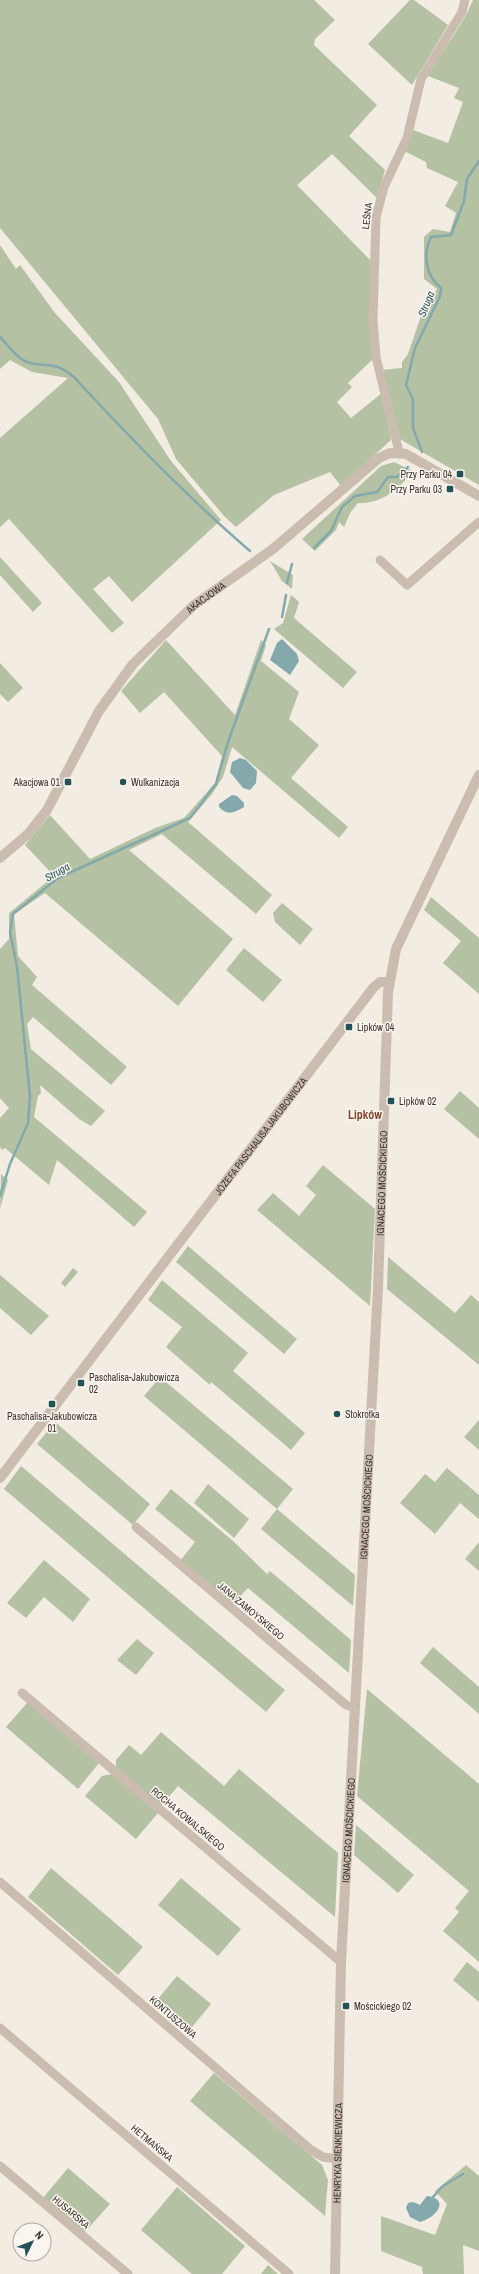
<svg xmlns="http://www.w3.org/2000/svg" width="479" height="2274" font-family="'Archivo Narrow',sans-serif">
  <style>
    .green { fill: #b5c1a3 }
    .water { fill: #83a9ad }
    .lines { fill: none; stroke-linecap: round; stroke-linejoin: round }
    .stream { stroke: #83a9ad; stroke-width: 2.5 }
    .minor { stroke: #cabdaf; stroke-width: 9 }
    .tertiary { stroke: #cabdaf; stroke-width: 10 }
    .poi-dot { fill: #255158; stroke: #faf6ef; stroke-width: 1.5 }
    .labels { text-anchor: middle; dominant-baseline: central; stroke-width: 3; stroke-linejoin: round; paint-order: stroke }
    .street-label { font-size: 10px; fill: #3a312c; stroke: #faf6ef }
    .poi-label { font-size: 10px; fill: #3a312c; stroke: #faf6ef; text-anchor: start }
    .water-label { font-size: 11px; font-style: italic; fill: #255158; stroke: #faf6ef }
    .quarter-label { font-size: 12px; font-weight: bold; fill: #83462b; stroke: #faf6ef }
  </style>
  <rect width="100%" height="100%" fill="#f2ece3"/>
  <g class="green">
    <polygon points="0,0 314,0 335,20 315,39 314,45 377,105 349,136 385,170 377,198 332,154 297,185 371,261 374,358 348,383 352,387 337,402 351,418 382,393 391,440 341,486 330,472 274,495 236,527 224,516 176,459 158,419 0,228"/>
    <polygon points="410,0 414,0 448,25 412,85 368,44"/>
    <path d="M473,0H479V485L398,438L381,370L402,368V362L408,354L421,316L437,289L424,279V237L433,229L450,232L456,213L445,206L458,182L427,168L426,162L404,151L413,130L448,143L463,102L454,98L459,88L428,76C442,50 462,27 473,0Z"/>
    <polygon points="0,245 16,269 20,265 55,313 119,382 171,461 221,520 132,602 109,576 93,589 124,623 112,633 9,519 0,527 0,438 68,378 32,372 10,360 0,369"/>
    <path d="M394,462L413,471C399,489 382,504 358,503L350,513L344,527L339,522L336,530L315,551L302,539L381,466Z"/>
    <polygon points="0,557 42,603 33,612 0,575"/>
    <polygon points="270,561 293,575 292,589 282,581"/>
    <polygon points="291,595 299,602 294,618 357,672 343,688 274,629 283,623"/>
    <polygon points="166,640 235,715 261,640 266,645 261,661 299,692 289,719 319,745 291,778 348,827 339,838 232,747 223,777 212,794 188,822 272,895 256,914 162,834 129,850 233,939 178,1006 45,893 14,914 18,956 37,977 32,985 127,1067 111,1085 33,1017 27,1024 31,1049 105,1111 91,1126 79,1119 40,1085 41,1093 38,1096 34,1117 147,1212 134,1227 57,1160 49,1185 5,1148 2,1150 0,1147 0,1118 9,1108 0,1098 0,949 9,939 9,913 54,876 25,845 50,815 90,859 155,828 184,818 215,783 222,756 164,692 140,713 121,691"/>
    <polygon points="0,663 23,688 8,702 0,694"/>
    <polygon points="431,897 479,938 479,994 443,963 461,941 424,910"/>
    <polygon points="282,903 313,929 300,945 275,922 273,913"/>
    <polygon points="244,948 282,980 263,1002 226,970"/>
    <polygon points="460,1091 479,1108 479,1139 444,1109"/>
    <polygon points="323,1165 375,1209 370,1306 257,1210 273,1193 299,1216 316,1195 306,1186"/>
    <polygon points="1,1174 8,1180 0,1209"/>
    <polygon points="188,1246 297,1339 284,1354 176,1262"/>
    <polygon points="388,1257 455,1313 471,1295 479,1302 479,1365 387,1289"/>
    <polygon points="73,1268 78,1272 65,1287 61,1283"/>
    <polygon points="0,1275 49,1316 31,1335 0,1308"/>
    <polygon points="162,1280 248,1353 233,1371 305,1433 291,1450 211,1382 210,1385 166,1347 182,1327 148,1300"/>
    <polygon points="160,1377 293,1489 277,1509 355,1575 353,1606 261,1529 277,1509 144,1396"/>
    <polygon points="479,1420 479,1450 464,1437"/>
    <polygon points="55,1422 150,1504 133,1525 37,1444"/>
    <polygon points="21,1466 285,1690 266,1712 4,1489"/>
    <polygon points="447,1468 479,1495 479,1519 460,1503 435,1534 400,1503 425,1474 435,1482"/>
    <polygon points="208,1484 249,1519 234,1538 194,1503"/>
    <polygon points="171,1489 233,1541 267,1574 270,1571 351,1640 349,1673 248,1588 232,1605 180,1561 195,1542 155,1509"/>
    <polygon points="479,1542 479,1571 465,1559"/>
    <polygon points="44,1560 90,1599 73,1622 44,1597 26,1618 7,1603"/>
    <polygon points="137,1639 154,1653 136,1675 117,1660"/>
    <polygon points="433,1647 479,1687 479,1714 420,1663"/>
    <polygon points="367,1689 479,1784 479,1962 443,1931 459,1912 455,1908 469,1891 357,1796"/>
    <polygon points="28,1702 99,1763 78,1789 6,1727"/>
    <polygon points="161,1732 224,1786 239,1769 338,1853 335,1917 178,1786 161,1806 116,1769 116,1760 129,1745 141,1755"/>
    <polygon points="112,1774 158,1813 136,1839 85,1796 102,1776"/>
    <polygon points="356,1825 414,1875 398,1893 354,1855"/>
    <polygon points="51,1868 143,1947 118,1975 28,1897"/>
    <polygon points="181,1878 241,1929 218,1956 158,1905"/>
    <polygon points="467,1962 479,1972 479,2002 453,1980"/>
    <polygon points="177,1976 211,2004 187,2033 153,2005"/>
    <polygon points="214,2073 322,2165 328,2180 325,2216 190,2101"/>
    <polygon points="466,2165 479,2176 479,2251 463,2245 464,2274 423,2274 422,2267 381,2251 381,2216 435,2235 447,2204 435,2191"/>
    <polygon points="68,2168 110,2204 84,2233 43,2198"/>
    <polygon points="177,2187 245,2246 222,2274 192,2274 141,2230"/>
    <polygon points="268,2265 278,2274 261,2274"/>
  </g>
  <g class="water">
    <polygon points="282,639 297,654 299,661 290,675 270,660 277,643"/>
    <polygon points="240,758 246,760 257,771 256,783 250,790 243,788 230,772 232,762"/>
    <path d="M232,795L237,796L244,803V807C234,813 227,816 219,807V804Z"/>
    <path d="M427,2196C451,2199 436,2218 420,2222L410,2217L406,2208L408,2203L413,2202L420,2205Z"/>
  </g>
  <g class="lines">
    <g class="stream">
      <path d="M0,337C8,345 16,358 27,362C48,369 52,359 74,377C130,438 187,497 250,551"/>
      <path d="M422,452L413,428V399L406,385L415,348L440,296L441,288C425,275 423,254 431,237L451,235L464,201L467,179L479,161"/>
      <polyline points="314,548 331,531 342,507 355,496 377,492 388,477 397,477 408,467"/>
      <polyline points="287,583 292,564"/>
      <polyline points="282,617 286,595"/>
      <polyline points="0,1196 10,1164 28,1123 30,1096 17,967 10,932 13,914 58,878 190,818 216,784 228,742 269,629"/>
      <polyline points="433,2197 443,2186 463,2174"/>
    </g>
    <g class="minor">
      <polyline points="399,452 376,357 373,320 376,217 384,187 407,138 421,79 462,12 465,0"/>
      <polyline points="380,560 407,585 479,522"/>
      <polyline points="136,1527 346,1705 355,1708"/>
      <polyline points="22,1693 341,1962"/>
      <polyline points="0,1882 311,2150 323,2157 337,2159"/>
      <polyline points="0,2028 289,2274"/>
      <polyline points="0,2166 128,2274"/>
    </g>
    <g class="tertiary">
      <path id="s1" d="M0,858L28,834L47,810L99,711L133,664L194,605L273,549L379,458L390,453L406,454L479,496"/>
      <path id="s2" d="M0,1478L373,988L380,982H389"/>
      <path id="s3" d="M335,2274L341,1962L378,1288L388,992L396,949L479,775"/>
    </g>
  </g>
  <g class="poi-dot">
    <rect x="456" y="470" width="8" height="8" rx="2"/>
    <rect x="446" y="485" width="8" height="8" rx="2"/>
    <rect x="64" y="778" width="8" height="8" rx="2"/>
    <circle cx="123" cy="782" r="4"/>
    <rect x="345" y="1023" width="8" height="8" rx="2"/>
    <rect x="387" y="1097" width="8" height="8" rx="2"/>
    <rect x="77" y="1379" width="8" height="8" rx="2"/>
    <rect x="48" y="1400" width="8" height="8" rx="2"/>
    <circle cx="337" cy="1414" r="4"/>
    <rect x="342" y="2002" width="8" height="8" rx="2"/>
  </g>
  <g class="labels">
    <g class="street-label">
      <text transform="translate(367 216) rotate(-83)">LEŚNA</text>
      <text stroke="none"><textPath href="#s1" startOffset="336">AKACJOWA</textPath></text>
      <text stroke="none"><textPath href="#s2" startOffset="430">JÓZEFA PASCHALISA JAKUBOWICZA</textPath></text>
      <text stroke="none"><textPath href="#s3" startOffset="1092">IGNACEGO MOŚCICKIEGO</textPath></text>
      <text stroke="none"><textPath href="#s3" startOffset="768">IGNACEGO MOŚCICKIEGO</textPath></text>
      <text transform="translate(251 1611) rotate(40)">JANA ZAMOYSKIEGO</text>
      <text transform="translate(188 1819) rotate(40)">ROCHA KOWALSKIEGO</text>
      <text stroke="none"><textPath href="#s3" startOffset="444">IGNACEGO MOŚCICKIEGO</textPath></text>
      <text transform="translate(173 2017) rotate(41)">KONTUSZOWA</text>
      <text transform="translate(152 2143) rotate(40)">HETMAŃSKA</text>
      <text stroke="none"><textPath href="#s3" startOffset="121">HENRYKA SIENKIEWICZA</textPath></text>
      <text transform="translate(71 2212) rotate(40)">HUSARSKA</text>
    </g>
    <g class="poi-label">
      <text x="452" y="474" text-anchor="end">Przy Parku 04</text>
      <text x="442" y="489" text-anchor="end">Przy Parku 03</text>
      <text x="60" y="782" text-anchor="end">Akacjowa 01</text>
      <text x="131" y="782">Wulkanizacja</text>
      <text x="357" y="1027">Lipków 04</text>
      <text x="399" y="1101">Lipków 02</text>
      <text x="89" y="1377">Paschalisa-Jakubowicza<tspan x="89" dy="12">02</tspan></text>
      <text x="345" y="1414">Stokrotka</text>
      <text x="52" y="1416" text-anchor="middle">Paschalisa-Jakubowicza<tspan x="52" dy="12">01</tspan></text>
      <text x="354" y="2006">Mościckiego 02</text>
    </g>
    <g class="water-label">
      <text transform="translate(426 304) rotate(-68)">Struga</text>
      <text transform="translate(57 872) rotate(-30)">Struga</text>
    </g>
    <g class="quarter-label">
      <text x="365" y="1115">Lipków</text>
    </g>
  </g>
  <g transform="translate(32 2242) rotate(47)"><circle r="19" fill="#faf6ef" stroke="#ada7a1"/>
  <path d="M0-3L7 15L0 10L-7 15Z" fill="#255158"/>
  <text y="-6" font-size="11" font-weight="bold" text-anchor="middle" fill="#3a312c">N</text>
  </g>
</svg>
